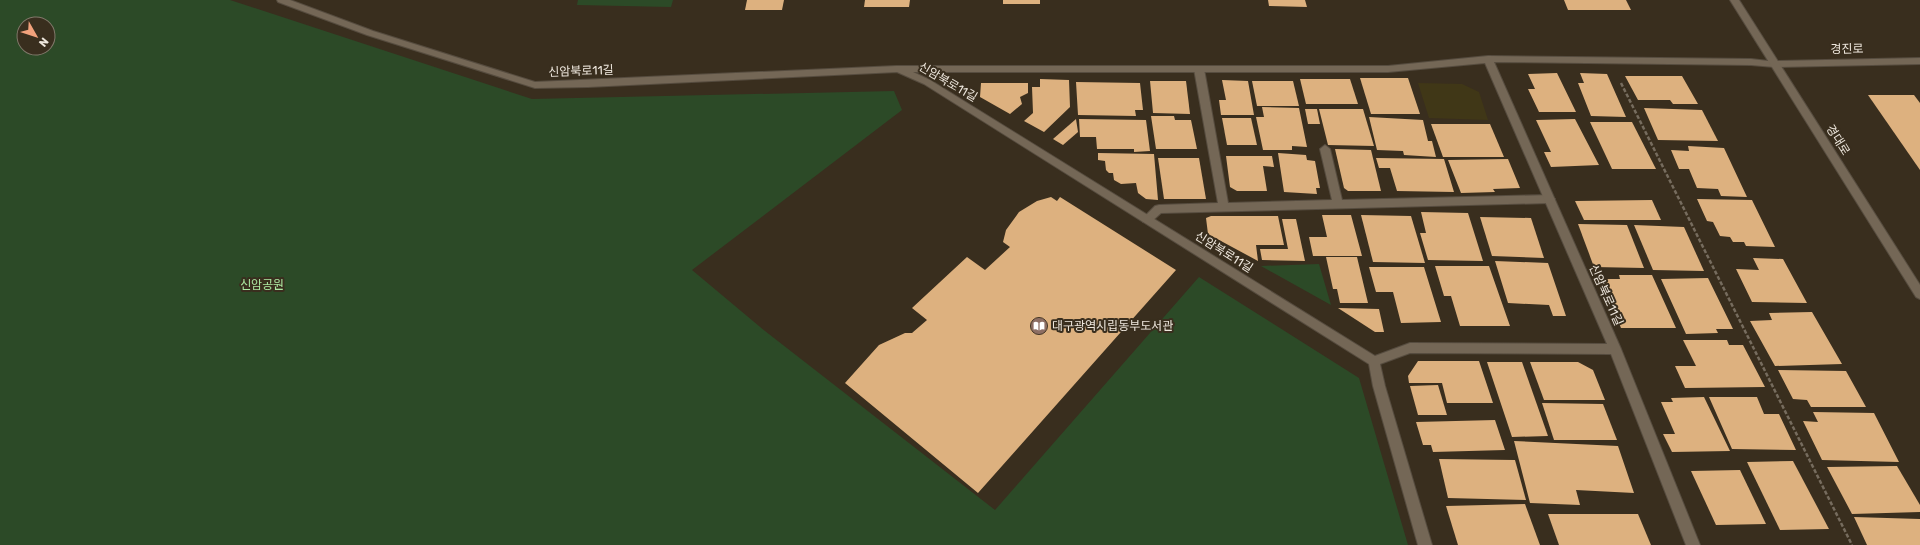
<svg xmlns="http://www.w3.org/2000/svg" width="1920" height="545" font-family="Rubik,'Noto Sans KR',sans-serif">
  <style>
    .green { fill: #2c4a27; fill-rule: evenodd }
    .sand { fill: #403717 }
    .building { fill: #ddb17f }
    .lines { fill: none; stroke-linecap: round; stroke-linejoin: round }
    .service-casing { stroke: #564c3f; stroke-width: 2 }
    .minor-casing { stroke: #564c3f; stroke-width: 2 }
    .tertiary-casing { stroke: #564c3f; stroke-width: 2 }
    .secondary-casing { stroke: #564c3f; stroke-width: 2 }
    .path { stroke: #766c5e; stroke-width: 2.5; stroke-dasharray: 4 2; stroke-linecap: butt }
    .service { fill: #746756; fill-rule: evenodd }
    .minor { fill: #746756; fill-rule: evenodd }
    .tertiary { fill: #746756; fill-rule: evenodd }
    .secondary { fill: #746756; fill-rule: evenodd }
    .labels { text-anchor: middle; dominant-baseline: central; stroke-width: 4; stroke-linejoin: round; paint-order: stroke }
    .street-label { font-size: 12px; fill: #eee7dd; stroke: #392e1e }
    .park-label { font-size: 12px; fill: #ace9a2; stroke: #392e1e }
    .poi-label { font-size: 12px; fill: #eee7dd; stroke: #392e1e; text-anchor: start }
  </style>
  <rect width="100%" height="100%" fill="#392e1e"/>
  <g class="green">
    <path d="M0,0H230L532,99L894,91L902,110L692,270L765,331L995,510L1199,277L1359,378L1408,545H0ZM24,24H48V48H24Z"/>
    <polygon points="578,0 673,0 671,7 577,5"/>
    <polygon points="1319,264 1331,305 1261,266"/>
  </g>
  <polygon class="sand" points="1418,83 1462,84 1479,92 1488,120 1429,118"/>
  <g class="building">
    <polygon points="747,0 784,0 782,10 745,10"/>
    <polygon points="865,0 910,0 909,7 864,7"/>
    <rect x="1003" y="0" width="37" height="4"/>
    <polygon points="1268,0 1305,0 1307,7 1269,6"/>
    <polygon points="1564,0 1626,0 1631,10 1568,10"/>
    <polygon points="1557,73 1576,112 1539,112 1528,89 1535,89 1528,74"/>
    <polygon points="1580,73 1607,74 1626,117 1591,116 1578,83 1584,83"/>
    <polygon points="1625,76 1682,76 1698,104 1673,104 1670,100 1638,100"/>
    <polygon points="1360,78 1408,78 1420,114 1371,114"/>
    <polygon points="1040,79 1069,80 1070,107 1044,132 1024,121 1033,113 1032,87 1040,87"/>
    <polygon points="1300,79 1350,79 1358,104 1306,104"/>
    <polygon points="1222,80 1248,81 1254,115 1221,115 1219,100 1226,100"/>
    <polygon points="1150,81 1186,81 1190,114 1153,113"/>
    <polygon points="1252,81 1293,81 1299,106 1257,106"/>
    <polygon points="1076,82 1140,83 1143,110 1135,110 1136,116 1078,115"/>
    <polygon points="981,83 1028,83 1028,93 1020,97 1022,104 1010,114 980,97"/>
    <polygon points="1868,95 1914,95 1920,103 1920,170"/>
    <polygon points="1262,107 1299,108 1307,147 1292,146 1292,150 1263,150 1256,117 1264,117"/>
    <polygon points="1644,108 1702,110 1718,141 1658,140"/>
    <polygon points="1305,109 1317,109 1320,124 1308,124"/>
    <polygon points="1319,109 1363,109 1374,146 1328,145"/>
    <polygon points="1151,116 1174,116 1175,120 1191,120 1197,149 1156,149"/>
    <polygon points="1369,117 1423,120 1428,141 1432,141 1436,157 1404,155 1403,151 1377,150"/>
    <polygon points="1222,118 1251,118 1257,145 1227,145"/>
    <polygon points="1076,119 1078,132 1063,145 1053,139"/>
    <polygon points="1079,119 1146,120 1150,151 1134,152 1134,149 1097,149 1096,137 1080,137"/>
    <polygon points="1575,119 1599,165 1551,167 1544,152 1551,152 1536,120"/>
    <polygon points="1590,122 1632,122 1656,169 1612,169"/>
    <polygon points="1431,124 1490,124 1504,157 1443,157"/>
    <polygon points="1688,146 1724,148 1747,197 1721,196 1718,189 1697,188 1689,169 1679,169 1671,150 1689,151"/>
    <polygon points="1335,149 1371,150 1381,191 1348,191 1344,188"/>
    <polygon points="1098,153 1154,154 1158,200 1146,199 1138,193 1136,183 1121,184 1114,180 1113,173 1109,173 1106,170 1105,161 1098,160"/>
    <polygon points="1278,153 1306,155 1307,160 1315,161 1320,188 1316,188 1317,194 1284,192"/>
    <polygon points="1226,156 1272,156 1274,167 1263,166 1267,191 1237,191 1230,187"/>
    <polygon points="1158,158 1199,158 1206,199 1164,199"/>
    <polygon points="1376,158 1444,159 1454,192 1397,191 1390,168 1379,168"/>
    <polygon points="1508,159 1520,188 1493,189 1495,192 1461,193 1448,160"/>
    <polygon points="1051,197 1057,201 1060,197 1176,270 978,493 845,383 879,345 905,333 912,333 927,320 912,308 967,257 985,270 1010,247 1003,242 1006,230 1019,212 1037,201"/>
    <polygon points="1697,199 1752,200 1775,247 1746,246 1744,242 1733,242 1730,237 1720,236 1713,222 1707,221"/>
    <polygon points="1652,200 1661,220 1584,220 1575,201"/>
    <polygon points="1421,212 1468,213 1483,261 1428,260 1420,233 1426,233"/>
    <polygon points="1322,215 1351,215 1362,256 1313,256 1309,237 1327,237"/>
    <polygon points="1361,215 1411,216 1425,263 1373,262"/>
    <polygon points="1211,216 1278,216 1284,245 1256,245 1258,261 1208,234 1206,218"/>
    <polygon points="1480,217 1531,218 1544,258 1492,256"/>
    <polygon points="1282,219 1296,219 1305,261 1262,260 1260,249 1288,249"/>
    <polygon points="1578,224 1627,225 1644,268 1594,267"/>
    <polygon points="1634,225 1684,227 1704,271 1653,270"/>
    <polygon points="1326,257 1357,257 1368,303 1340,303 1337,289 1333,289"/>
    <polygon points="1753,258 1783,259 1807,303 1752,302 1736,269 1759,270"/>
    <polygon points="1495,261 1548,263 1566,316 1553,316 1549,305 1508,303"/>
    <polygon points="1435,266 1489,266 1510,326 1460,326 1451,296 1444,296"/>
    <polygon points="1369,267 1424,267 1441,322 1401,323 1393,292 1376,292"/>
    <polygon points="1619,275 1652,275 1676,328 1621,328 1609,299 1613,299 1604,279 1620,279"/>
    <polygon points="1708,278 1733,329 1716,329 1718,333 1686,334 1661,279"/>
    <polygon points="1338,308 1379,309 1384,332 1375,332"/>
    <polygon points="1812,312 1842,364 1775,366 1750,321 1772,320 1769,313"/>
    <polygon points="1683,340 1727,340 1729,345 1743,345 1765,387 1685,388 1675,366 1696,366"/>
    <polygon points="1418,361 1479,361 1493,403 1447,403 1442,383 1409,383 1408,376"/>
    <polygon points="1487,362 1522,362 1548,436 1512,437"/>
    <polygon points="1530,362 1578,362 1593,370 1605,400 1544,400"/>
    <polygon points="1778,370 1846,371 1866,407 1811,407 1807,400 1793,399"/>
    <polygon points="1438,385 1447,415 1418,415 1410,386"/>
    <polygon points="1704,397 1730,451 1672,452 1663,434 1675,434 1661,402 1673,402 1671,398"/>
    <polygon points="1709,397 1757,397 1764,414 1779,414 1796,450 1732,449"/>
    <polygon points="1542,403 1603,404 1617,440 1554,440"/>
    <polygon points="1813,412 1874,413 1899,462 1822,460 1803,421 1818,422"/>
    <polygon points="1495,420 1505,450 1433,452 1431,445 1423,445 1416,422"/>
    <polygon points="1514,441 1618,446 1634,493 1576,490 1580,505 1530,503"/>
    <polygon points="1439,459 1515,460 1526,500 1448,498"/>
    <polygon points="1793,461 1829,529 1780,530 1747,462"/>
    <polygon points="1897,466 1920,505 1920,512 1852,514 1827,467"/>
    <polygon points="1740,470 1766,524 1716,525 1691,471"/>
    <polygon points="1525,504 1540,545 1458,545 1446,506"/>
    <polygon points="1548,514 1638,514 1651,545 1559,545"/>
    <polygon points="1854,517 1920,519 1920,545 1867,545"/>
  </g>
  <g class="lines">
    <g class="service-casing">
      <polygon id="service" points="1199,66 1204,69 1228,203 1332,200 1320,149 1325,145 1330,149 1342,200 1550,195 1555,199 1550,203 1161,213 1151,222 1143,222 1142,219 1155,206 1159,205 1218,203 1194,69"/>
    </g>
    <g class="minor-casing">
      <path id="minor" d="M277,0H290L373,31L535,82L896,66H1388L1488,56L1751,59L1777,62L1779,64L1777,66L1774,67L1751,65L1494,62L1621,349L1700,545H1686L1611,354L1410,353L1380,364L1385,386L1432,545H1418L1373,386L1369,364L924,84L897,72L588,87L535,88L367,35L278,2ZM1485,63L1607,344L1410,343L1375,356L930,80L913,72H1388Z"/>
    </g>
    <g class="tertiary-casing">
      <polygon id="tertiary" points="1920,58 1920,64 1774,67 1769,64 1774,61"/>
    </g>
    <g class="secondary-casing">
      <polygon id="secondary" points="1730,0 1739,0 1920,285 1920,299 1916,297"/>
    </g>
    <polyline class="path" points="1621,83 1852,545"/>
    <use href="#service" class="service"/>
    <use href="#minor" class="minor"/>
    <use href="#tertiary" class="tertiary"/>
    <use href="#secondary" class="secondary"/>
  </g>
  <defs>
    <g id="library-disc" transform="scale(0.9)"><circle r="9.5" fill="#8d6e63" stroke="#392e1e"/><path d="M-6-4Q-3-5.5-.7-3.5V5Q-3 3-6 4ZM6-4Q3-5.5 .7-3.5V5Q3 3 6 4Z" fill="#fff"/></g>
  </defs>
  <g fill-rule="evenodd">
    <use href="#library-disc" x="1039" y="326"/>
  </g>
  <g class="labels">
    <g class="street-label">
      <text transform="translate(1847 49) rotate(-1)">경진로</text>
      <text transform="translate(581 71) rotate(-2)">신암북로11길</text>
      <text transform="translate(948 82) rotate(30)">신암북로11길</text>
      <text transform="translate(1838 140) rotate(58)">경대로</text>
      <text transform="translate(1224 252) rotate(32)">신암북로11길</text>
      <text transform="translate(1606 295) rotate(66)">신암북로11길</text>
    </g>
    <g class="park-label">
      <text x="262" y="285">신암공원</text>
    </g>
    <g class="poi-label">
      <text x="1052" y="326">대구광역시립동부도서관</text>
    </g>
  </g>
  <g transform="translate(36 36) rotate(129)"><circle r="19" fill="#392e1e" stroke="#81786a"/>
  <path d="M0-3L7 15L0 10L-7 15Z" fill="#f1a17c"/>
  <text y="-6" font-size="11" font-weight="bold" text-anchor="middle" fill="#eee7dd">N</text>
  </g>
</svg>
